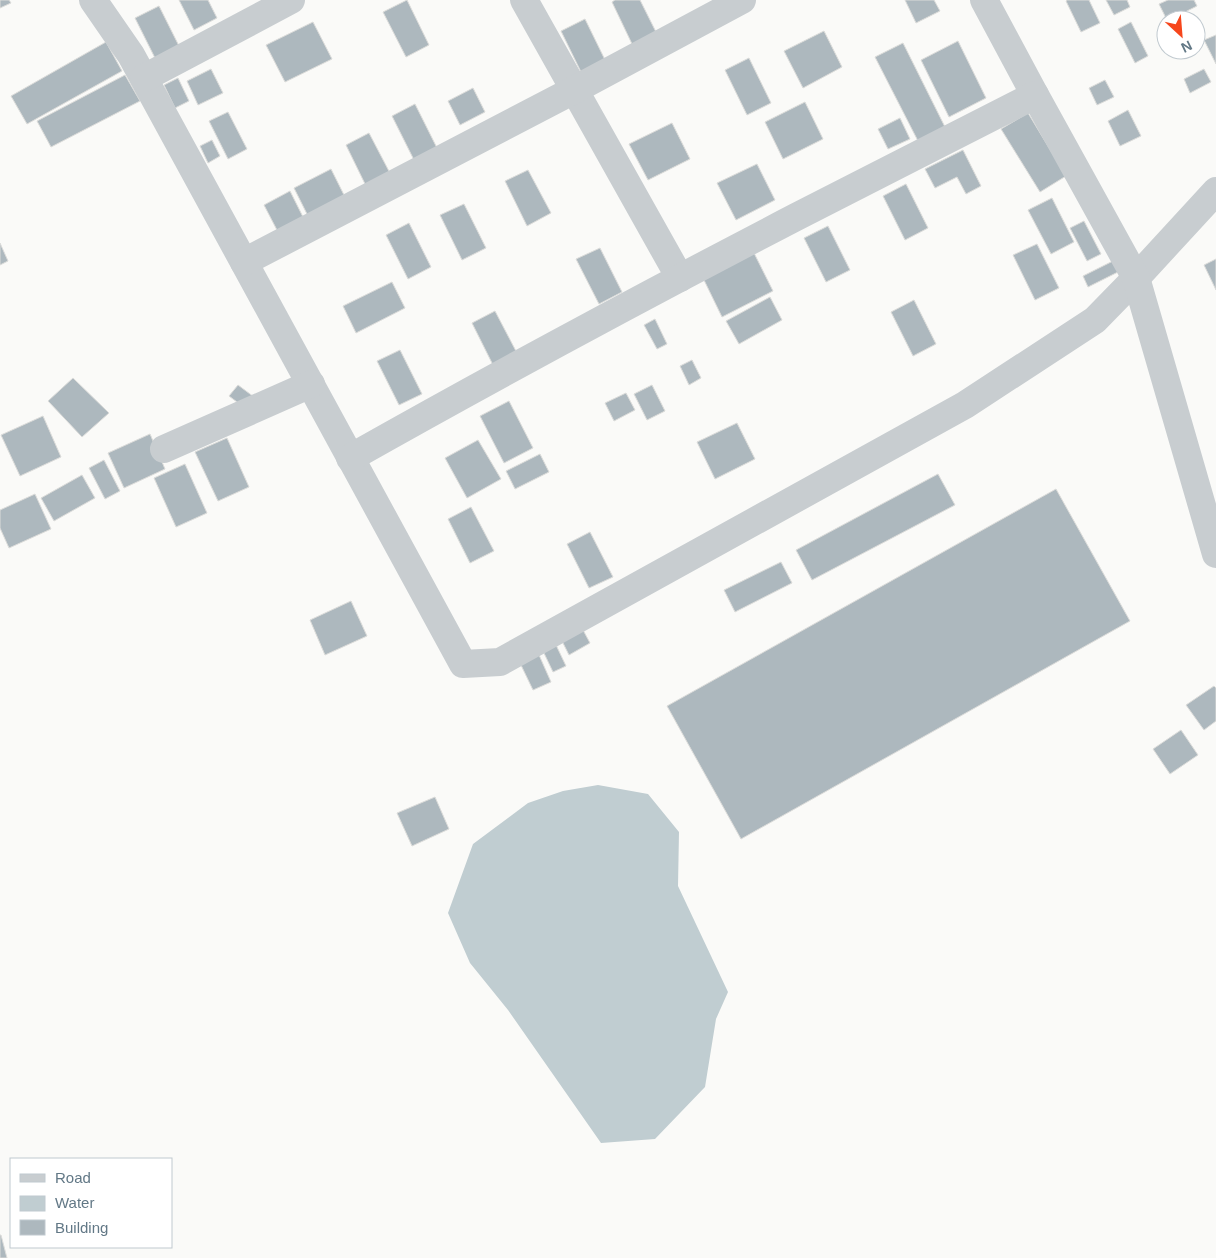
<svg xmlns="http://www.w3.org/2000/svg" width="1216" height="1258" font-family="Helvetica,sans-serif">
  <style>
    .water { fill: #c0cdd1 }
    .building { fill: #adb8be; stroke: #dcdcda }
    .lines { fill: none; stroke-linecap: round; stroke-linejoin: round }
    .street { stroke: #c8cdd0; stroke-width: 28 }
  </style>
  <rect width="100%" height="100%" fill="#fafaf8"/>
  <polygon class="water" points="598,785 648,794 679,832 678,886 728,992 716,1019 705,1087 655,1139 601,1143 508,1010 470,963 448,913 473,844 528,803 563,791"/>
  <g class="building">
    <polygon points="0,0 9,0 11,3 0,8"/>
    <polygon points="179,0 208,0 217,18 194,30"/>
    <polygon points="407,0 429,45 406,57 383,12"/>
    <polygon points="615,0 640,0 657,34 633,46 612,2"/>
    <polygon points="905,0 934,0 940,11 916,23"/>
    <polygon points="1067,0 1089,0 1100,23 1081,32 1066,1"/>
    <polygon points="1106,0 1127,0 1130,7 1114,15"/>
    <polygon points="1168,0 1194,0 1197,6 1169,20 1167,20 1159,4"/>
    <polygon points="159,6 181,50 157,62 135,18"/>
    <polygon points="585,19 607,64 583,76 561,31"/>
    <polygon points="313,22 332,59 285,82 266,45"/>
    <polygon points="1131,22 1148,56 1135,63 1118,29"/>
    <polygon points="824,31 842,67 803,88 784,51"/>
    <polygon points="1216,35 1216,64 1204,40"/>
    <polygon points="958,41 986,98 949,117 921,60"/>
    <polygon points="106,42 122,71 27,124 11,96"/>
    <polygon points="903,43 945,127 918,141 875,57"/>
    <polygon points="749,58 771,103 747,115 725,70"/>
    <polygon points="211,69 223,93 198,105 187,81"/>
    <polygon points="1204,69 1211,82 1190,93 1184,79"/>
    <polygon points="125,75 140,101 51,147 37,121"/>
    <polygon points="178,78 189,101 175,108 164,85"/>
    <polygon points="1105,80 1114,97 1097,105 1089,88"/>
    <polygon points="473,88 485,112 460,125 448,101"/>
    <polygon points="805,102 823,139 783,159 765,122"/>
    <polygon points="415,104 437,148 414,160 392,116"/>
    <polygon points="1128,110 1141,136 1120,146 1108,121"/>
    <polygon points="228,112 247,149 228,159 209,121"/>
    <polygon points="1028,113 1066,176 1040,192 1001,129"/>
    <polygon points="900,118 910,139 888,149 878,129"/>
    <polygon points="672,123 690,159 648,180 629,144"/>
    <polygon points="369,133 392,177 368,190 346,145"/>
    <polygon points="212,140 220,156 208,163 200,146"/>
    <polygon points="963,150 981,186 966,194 957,177 935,188 925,169"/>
    <polygon points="757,164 775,200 736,220 717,183"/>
    <polygon points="331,169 348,203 311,222 294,188"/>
    <polygon points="528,170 551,213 527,226 505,181"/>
    <polygon points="906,184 928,228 905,240 883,196"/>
    <polygon points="290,191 304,219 278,232 264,205"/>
    <polygon points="1052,198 1074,242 1051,254 1028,210"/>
    <polygon points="464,204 486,248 462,260 440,215"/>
    <polygon points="1084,221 1101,254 1087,261 1070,228"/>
    <polygon points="409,223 431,267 408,279 386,235"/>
    <polygon points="828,226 850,270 826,282 804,238"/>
    <polygon points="0,243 8,261 0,265"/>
    <polygon points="1037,244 1059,288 1035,300 1013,255"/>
    <polygon points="600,248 622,292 599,304 576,259"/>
    <polygon points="754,253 773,291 722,317 703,278"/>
    <polygon points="1216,259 1216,290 1204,265"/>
    <polygon points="1113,261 1118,272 1088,287 1083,276"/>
    <polygon points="392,282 405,308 356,333 343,306"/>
    <polygon points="770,297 782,320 739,344 726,321"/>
    <polygon points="914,300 936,344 913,356 891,312"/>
    <polygon points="495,311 518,355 494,367 472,323"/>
    <polygon points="655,319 667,344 657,349 644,325"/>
    <polygon points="400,350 422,394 399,405 377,361"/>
    <polygon points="692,360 701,378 689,385 680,366"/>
    <polygon points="73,378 109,413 82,437 48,401"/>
    <polygon points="238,385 254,397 245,408 229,396"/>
    <polygon points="652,385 665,411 647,420 634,394"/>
    <polygon points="626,393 635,410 614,421 605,403"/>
    <polygon points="509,401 533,448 504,463 480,416"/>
    <polygon points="43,416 61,457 20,476 1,435"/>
    <polygon points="737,423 755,459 715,479 697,442"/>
    <polygon points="150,434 165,469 124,488 108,453"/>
    <polygon points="227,438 249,487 218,501 195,452"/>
    <polygon points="478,440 501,479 467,498 445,458"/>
    <polygon points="540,454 549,472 515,489 506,471"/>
    <polygon points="104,460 120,491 105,499 89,468"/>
    <polygon points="185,464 207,513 176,527 154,478"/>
    <polygon points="938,474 955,505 812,580 796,550"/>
    <polygon points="82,475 95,498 54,521 41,498"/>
    <polygon points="1056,489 1130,621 741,839 667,706"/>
    <polygon points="35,494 51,529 9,548 0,528 0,510"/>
    <polygon points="471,507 494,551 470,563 448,519"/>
    <polygon points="590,532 613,577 589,588 567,544"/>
    <polygon points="781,562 792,583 735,612 724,590"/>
    <polygon points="351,601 367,636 325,655 310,620"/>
    <polygon points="583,630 590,643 569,655 562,641"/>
    <polygon points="556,645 566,666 553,672 543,651"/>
    <polygon points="539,655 551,682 533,690 520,663"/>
    <polygon points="1214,686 1216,688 1216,721 1204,730 1186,705"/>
    <polygon points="1181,730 1198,755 1170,774 1153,749"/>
    <polygon points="435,797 449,829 412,846 397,813"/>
    <polygon points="0,1235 1,1235 7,1258 0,1258"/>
  </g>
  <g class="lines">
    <g class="street">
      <polyline points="93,0 131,55 463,664 500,662 965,405 1095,320 1136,278 1216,191"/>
      <polyline points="524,0 680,278"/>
      <polyline points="984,0 1035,95"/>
      <polyline points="144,78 291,0"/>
      <polyline points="244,262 574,90 742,0"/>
      <polyline points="164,449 311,384"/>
      <path d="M350,458C497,375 646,295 796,217C875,176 956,136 1035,95L1136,278L1216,554"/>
    </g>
  </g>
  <rect x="10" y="1158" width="162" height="90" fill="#ffffff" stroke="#c0c9cf"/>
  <rect x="20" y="1174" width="25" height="8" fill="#c8cdd0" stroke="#c0c9cf"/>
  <text x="55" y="1183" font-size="15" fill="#627886">Road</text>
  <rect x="20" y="1196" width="25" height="15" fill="#c0cdd1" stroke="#c0c9cf"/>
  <text x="55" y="1208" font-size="15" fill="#627886">Water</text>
  <rect x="20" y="1220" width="25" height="15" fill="#adb8be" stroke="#c0c9cf"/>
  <text x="55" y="1233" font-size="15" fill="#627886">Building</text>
  <g transform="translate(1181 35) rotate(154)"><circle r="24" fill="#ffffff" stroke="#c0c9cf"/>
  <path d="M0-4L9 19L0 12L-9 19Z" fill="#f6461c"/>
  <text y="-8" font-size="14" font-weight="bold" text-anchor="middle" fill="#627886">N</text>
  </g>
</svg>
